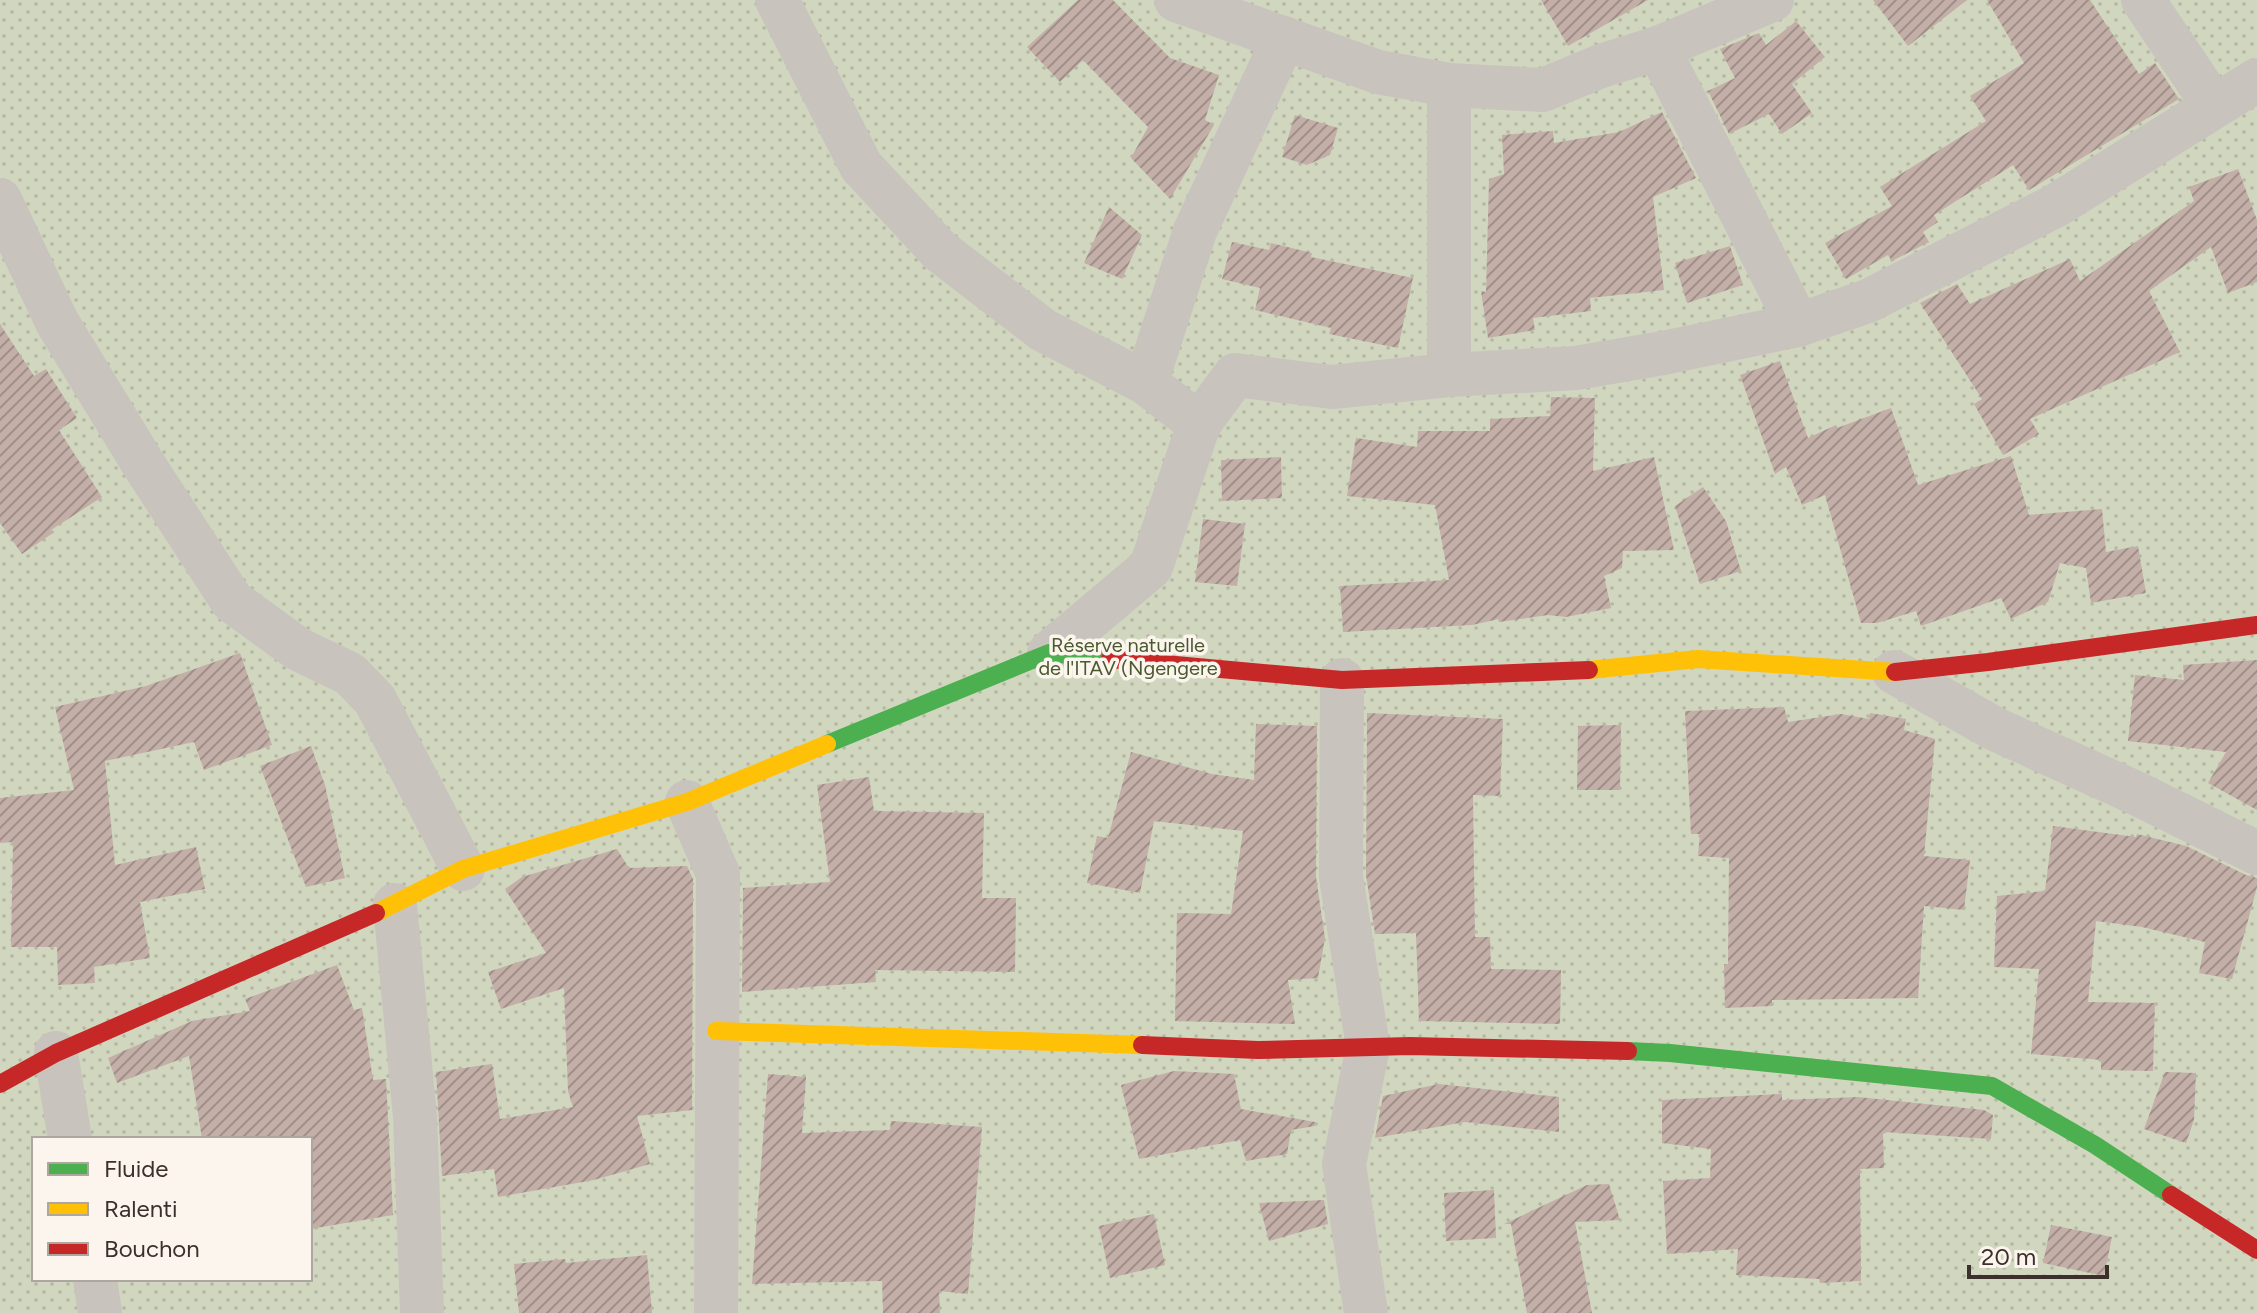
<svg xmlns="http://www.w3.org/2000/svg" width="2257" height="1313" font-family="Figtree,sans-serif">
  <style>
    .park { fill: url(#park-dots); fill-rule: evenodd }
    .building { fill: url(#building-hatch) }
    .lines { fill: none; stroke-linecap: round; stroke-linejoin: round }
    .street { stroke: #c9c3be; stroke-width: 44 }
    .fast { stroke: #4caf50; stroke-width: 18 }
    .slow { stroke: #ffc107; stroke-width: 18 }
    .jam { stroke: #c62828; stroke-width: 18 }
    .labels { text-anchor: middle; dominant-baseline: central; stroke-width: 7; stroke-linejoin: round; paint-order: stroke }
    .park-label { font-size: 20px; fill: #4a5a2e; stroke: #fbf5ee }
  </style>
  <defs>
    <pattern id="park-dots" width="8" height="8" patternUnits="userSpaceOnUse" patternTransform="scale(2)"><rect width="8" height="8" fill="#d1d6bf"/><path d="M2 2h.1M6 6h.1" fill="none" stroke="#b4b8a4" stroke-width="1.8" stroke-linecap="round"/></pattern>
    <pattern id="building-hatch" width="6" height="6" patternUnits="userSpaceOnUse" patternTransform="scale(2)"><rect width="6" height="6" fill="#c3afa7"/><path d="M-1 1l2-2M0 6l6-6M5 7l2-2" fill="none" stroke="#a08f88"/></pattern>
  </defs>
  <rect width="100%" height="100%" fill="#f0ebe5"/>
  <path class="park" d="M0,0H2257V1313H0ZM34,1139H310V1279H34Z"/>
  <g class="building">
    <polygon points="1078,0 1113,0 1170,58 1219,75 1205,120 1214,125 1170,199 1131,158 1148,127 1083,60 1060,82 1027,47"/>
    <polygon points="1541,0 1648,0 1568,46"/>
    <polygon points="1873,0 1967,0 1908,46"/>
    <polygon points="1987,0 2090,0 2139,74 2155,63 2179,99 2029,190 2013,165 1934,215 1938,222 1923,232 1929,242 1892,261 1888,255 1846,279 1825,243 1892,206 1880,187 1986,121 1970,96 2024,63"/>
    <polygon points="1796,21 1825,57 1792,84 1812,113 1782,134 1769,114 1729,134 1708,91 1735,78 1720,49 1759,33 1766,45"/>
    <polygon points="1662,112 1696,178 1653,197 1664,290 1590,298 1591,311 1533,318 1535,330 1488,338 1481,291 1486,292 1489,179 1504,174 1502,135 1553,131 1554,143 1619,132"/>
    <polygon points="1295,115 1338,128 1330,155 1307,165 1282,157"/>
    <polygon points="2238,169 2257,220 2257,282 2228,293 2211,247 2149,291 2180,352 2030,419 2039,434 2003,455 1974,404 1982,399 1920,303 1957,284 1970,304 2070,259 2080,281 2194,201 2189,187"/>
    <polygon points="1109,207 1142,235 1122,279 1084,263"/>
    <polygon points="1232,242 1269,250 1271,243 1312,253 1311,257 1413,278 1398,348 1329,334 1331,328 1255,310 1260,288 1222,279"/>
    <polygon points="1730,246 1743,285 1687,303 1675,263"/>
    <polygon points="0,324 34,376 46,369 77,418 59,430 102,497 51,530 53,533 22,554 0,523"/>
    <polygon points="1780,361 1808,438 1836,425 1837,428 1891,408 1918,485 2011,456 2029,515 2102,509 2106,552 2138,546 2146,593 2091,603 2086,568 2060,563 2048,602 2011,619 2001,598 1921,626 1916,611 1877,623 1861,623 1825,495 1802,505 1786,467 1775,474 1740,375"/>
    <polygon points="1551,397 1595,398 1593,471 1654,457 1674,550 1623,551 1622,568 1604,576 1611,608 1566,617 1548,615 1499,622 1499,619 1472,625 1343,632 1340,586 1449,580 1435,505 1347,496 1356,438 1417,447 1418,431 1490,431 1490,419 1550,416"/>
    <polygon points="1281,457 1282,498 1222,501 1221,460"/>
    <polygon points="1703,487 1726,521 1741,571 1700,584 1675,506"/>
    <polygon points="1203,519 1245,524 1237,586 1195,582"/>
    <polygon points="240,653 272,745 204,770 194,742 105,761 115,865 196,847 205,889 140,902 150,958 94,967 95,983 58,985 57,947 11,947 13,842 0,843 0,798 74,790 55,707 146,686"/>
    <polygon points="2257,660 2257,810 2208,783 2226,752 2128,741 2135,675 2184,680 2183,665"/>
    <polygon points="1784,707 1788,722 1841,714 1869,719 1870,713 1906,719 1904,730 1935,739 1924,856 1970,860 1964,910 1924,906 1918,998 1772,1000 1772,1006 1725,1008 1724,964 1728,964 1729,858 1698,856 1700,834 1691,834 1685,711"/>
    <polygon points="1367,713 1503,719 1500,796 1473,795 1475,937 1490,937 1491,969 1561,970 1560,1024 1419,1021 1416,933 1375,934 1366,875"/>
    <polygon points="1256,724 1317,726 1316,877 1325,938 1318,978 1288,980 1295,1024 1175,1021 1177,913 1231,914 1243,831 1154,821 1140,893 1087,883 1097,836 1108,838 1131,752 1212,774 1254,780"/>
    <polygon points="1621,725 1620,790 1577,790 1578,726"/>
    <polygon points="311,746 325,785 345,878 306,887 260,766"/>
    <polygon points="869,777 874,811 984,813 982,898 1016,898 1015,972 875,970 876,982 742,992 743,888 830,882 817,785"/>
    <polygon points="2053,826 2136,837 2137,834 2186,846 2246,875 2257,878 2257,887 2232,979 2199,973 2205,942 2142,927 2096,921 2088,1002 2155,1003 2153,1071 2101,1070 2101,1060 2031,1054 2039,969 1994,967 1997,896 2045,891"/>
    <polygon points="617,849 629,868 687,866 693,879 692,1110 637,1116 650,1164 594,1180 498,1197 494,1169 442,1176 436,1072 492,1064 500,1119 573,1107 568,1091 564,988 501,1009 488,972 546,953 505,889 522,877"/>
    <polygon points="337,965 354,1010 362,1008 373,1080 386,1079 393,1215 310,1229 310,1139 202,1139 189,1056 117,1083 108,1058 192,1021 250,1011 245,999"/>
    <polygon points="1174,1071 1234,1074 1241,1109 1315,1122 1315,1126 1291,1130 1287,1154 1246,1161 1240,1140 1139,1159 1121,1085"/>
    <polygon points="2165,1072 2196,1073 2194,1120 2186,1143 2144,1129"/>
    <polygon points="768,1074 806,1077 802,1133 890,1130 891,1121 982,1127 968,1294 939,1291 940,1313 883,1313 882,1281 752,1284"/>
    <polygon points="1439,1084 1559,1097 1559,1132 1465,1122 1375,1138 1383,1096"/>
    <polygon points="1782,1094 1782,1100 1858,1097 1984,1110 1993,1115 1991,1139 1883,1132 1884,1168 1860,1169 1861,1281 1820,1283 1819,1279 1736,1275 1738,1249 1667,1254 1663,1181 1710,1178 1711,1149 1662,1143 1662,1100"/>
    <polygon points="1609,1184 1620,1220 1575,1222 1592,1313 1527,1313 1511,1224 1504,1224 1587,1185"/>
    <polygon points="1494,1190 1496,1238 1446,1241 1444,1193"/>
    <polygon points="1324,1200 1328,1224 1269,1241 1259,1203"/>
    <polygon points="1154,1214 1165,1265 1110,1278 1099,1226"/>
    <polygon points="2051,1225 2112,1237 2104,1276 2043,1263"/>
    <polygon points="647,1255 652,1313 519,1313 514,1264 565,1259 566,1263"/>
  </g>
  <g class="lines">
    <g class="street">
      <polyline points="777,0 861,166 940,251 1043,330 1146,383 1199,424 1151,567 1049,653"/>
      <polyline points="1176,0 1378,72 1449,85 1543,90 1601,66 1658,48 1772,0"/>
      <polyline points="2143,0 2214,106"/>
      <polyline points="1658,48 1798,325"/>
      <polyline points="1449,85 1449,375"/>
      <polyline points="0,200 57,322 142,462 232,601 298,649 350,674 375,700 463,869"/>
      <polyline points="1146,383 1195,231 1284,38"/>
      <polyline points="1199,424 1235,375 1332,387 1449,375 1576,368 1663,353 1798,325 1868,301 2055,206 2257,80"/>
      <polyline points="1894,672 1995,729 2138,794 2257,853"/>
      <polyline points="1342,680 1341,877 1368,1047 1344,1164 1366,1313"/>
      <polyline points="687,802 718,874 716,1313"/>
      <polyline points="395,905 415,1117 422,1313"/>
      <polyline points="56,1053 70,1139"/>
      <polyline points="95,1279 100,1313"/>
    </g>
    <g class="fast">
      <polyline points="827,744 1049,653 1110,659"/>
      <polyline points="1628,1051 1670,1053 1992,1086 2095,1145 2171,1195"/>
    </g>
    <g class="slow">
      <polyline points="1589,670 1698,659 1895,672"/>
      <polyline points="376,913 463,869 687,802 827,744"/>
      <polyline points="716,1031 1142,1045"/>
    </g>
    <g class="jam">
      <polyline points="1110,659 1342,680 1589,670"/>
      <polyline points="1895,672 1988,662 2257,625"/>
      <polyline points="1142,1045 1258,1050 1410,1046 1628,1051"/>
      <polyline points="0,1084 56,1053 376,913"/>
      <polyline points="2171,1195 2257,1250"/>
    </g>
  </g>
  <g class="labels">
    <g class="park-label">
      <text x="1128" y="645">Réserve naturelle<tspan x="1128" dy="23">de l'ITAV (Ngengere</tspan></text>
    </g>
  </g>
  <rect x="32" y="1137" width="280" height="144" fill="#fbf5ee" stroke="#aea6a0" stroke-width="2"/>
  <rect x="48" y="1163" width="40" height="12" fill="#4caf50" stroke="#aea6a0" stroke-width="2"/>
  <text x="104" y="1177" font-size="24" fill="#3b302b">Fluide</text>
  <rect x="48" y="1203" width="40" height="12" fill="#ffc107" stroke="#aea6a0" stroke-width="2"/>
  <text x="104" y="1217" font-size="24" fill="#3b302b">Ralenti</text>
  <rect x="48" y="1243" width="40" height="12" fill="#c62828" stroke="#aea6a0" stroke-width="2"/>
  <text x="104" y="1257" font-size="24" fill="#3b302b">Bouchon</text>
  <path d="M1969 1265v12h138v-12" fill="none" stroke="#3b302b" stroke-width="4"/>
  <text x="1981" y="1265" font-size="24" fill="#3b302b" stroke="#fbf5ee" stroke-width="6" paint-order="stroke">20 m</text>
</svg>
